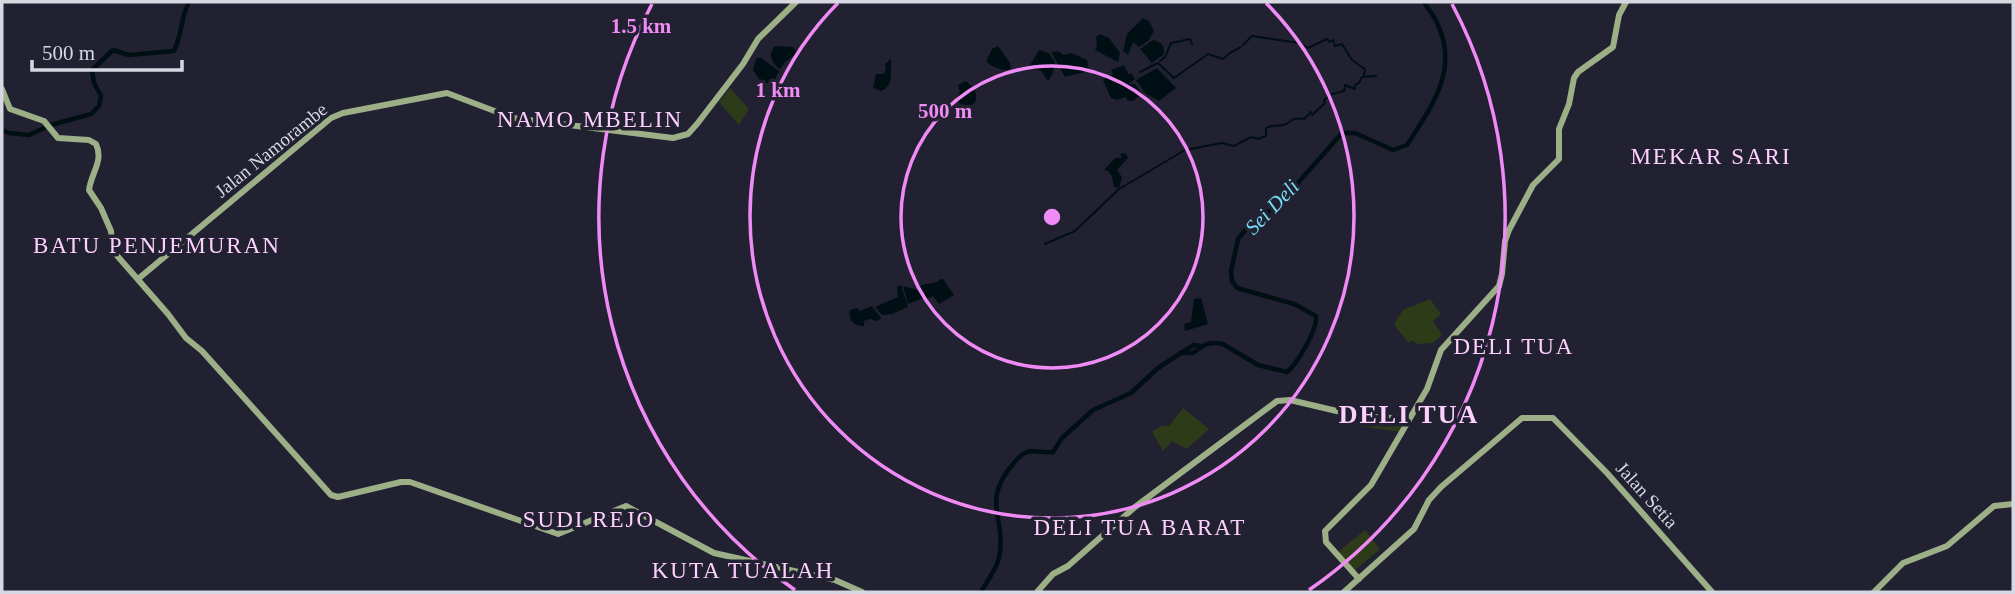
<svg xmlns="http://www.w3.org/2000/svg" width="2015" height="594" font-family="Georgia,serif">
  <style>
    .green { fill: #2d3b18 }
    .water { fill: #000f13 }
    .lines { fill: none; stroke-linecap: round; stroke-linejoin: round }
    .stream { stroke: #000f13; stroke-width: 2 }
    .river { stroke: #000f13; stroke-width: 4.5 }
    .major { stroke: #9caf87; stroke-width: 6 }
    .ring { fill: none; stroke: #f08bf5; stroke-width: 3.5 }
    .labels { text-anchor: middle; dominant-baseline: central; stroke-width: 7; stroke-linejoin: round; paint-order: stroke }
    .street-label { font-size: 19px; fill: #d7d8e2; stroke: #212131 }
    .water-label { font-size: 21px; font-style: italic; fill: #74dcf2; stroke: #212131 }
    .quarter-label { font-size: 23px; letter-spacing: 2px; fill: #fed0ff; stroke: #212131 }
    .district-label { font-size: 26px; font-weight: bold; letter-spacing: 2px; fill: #fed0ff; stroke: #212131 }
    .centre { fill: #f08bf5; stroke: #212131; stroke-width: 3.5 }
    .ring-label { font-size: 21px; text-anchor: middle; font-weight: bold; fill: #f08bf5; stroke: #212131; stroke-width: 7; stroke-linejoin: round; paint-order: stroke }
  </style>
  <rect width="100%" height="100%" fill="#212131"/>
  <g class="green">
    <polygon points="730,88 749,109 739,125 719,102"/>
    <polygon points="1430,299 1441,314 1433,321 1442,335 1433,343 1417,344 1413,340 1408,343 1394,324 1403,310"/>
    <polygon points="1183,408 1209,429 1187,449 1172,441 1163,451 1152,432 1161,426 1169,426"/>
    <polygon points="1360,418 1406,421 1402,432 1358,426"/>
    <polygon points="1365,530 1380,549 1354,571 1338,552"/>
  </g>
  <g class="water">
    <polygon points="1143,18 1149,21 1154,31 1148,41 1139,47 1133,42 1128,55 1123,51 1127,34"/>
    <polygon points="1100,34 1109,38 1120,53 1118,62 1095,50 1097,46 1096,37"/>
    <path d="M1153,40C1161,42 1164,44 1164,54L1152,63L1140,49Z"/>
    <path d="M775,46L793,47L798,53L786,61L780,69C772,63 767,55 775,46Z"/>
    <path d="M998,46L1010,63L1011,69C1003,72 992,67 986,61L992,49Z"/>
    <polygon points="1039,50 1049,53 1055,62 1052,75 1048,81 1041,71 1029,67"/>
    <polygon points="1058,51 1064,55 1071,53 1087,60 1089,71 1065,77 1051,52"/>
    <polygon points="760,57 779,71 775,79 763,85 753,70 756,59"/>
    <path d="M891,59C890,71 895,85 881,91L873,88L876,74H884L886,69L885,64Z"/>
    <polygon points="1124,65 1128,73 1127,75 1131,73 1135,79 1128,84 1135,84 1142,94 1133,101 1127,100 1126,97 1117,100 1111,98 1103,80 1113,74 1111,70"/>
    <polygon points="1157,68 1176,88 1159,101 1146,94 1136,80"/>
    <path d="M966,81C973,88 979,92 975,103L968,106L960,104L957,98L960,92L958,85Z"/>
    <polygon points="1122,153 1126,154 1128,158 1117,170 1122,177 1119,188 1114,187 1112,176 1108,171 1104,170 1115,158 1121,158 1122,156 1120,155"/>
    <polygon points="940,279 943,279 954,295 939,304 933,296 924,300 923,298 908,304 903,286 918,290 922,285 937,282"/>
    <polygon points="901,285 908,307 892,314 882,315 875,307 898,297 897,287"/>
    <polygon points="1201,298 1208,324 1185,331 1184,324 1191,322 1194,299"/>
    <path d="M872,306L881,318L878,321L869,319L864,321V326C854,326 848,321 850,310L857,308L860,311Z"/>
  </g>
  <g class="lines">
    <g class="stream">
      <polyline points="1243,45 1252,36 1299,43 1308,48 1327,39 1330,42 1333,40 1335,46 1342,44 1352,60 1365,69 1364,76"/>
      <polyline points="1160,61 1165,57 1171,43 1190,39 1192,44"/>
      <polyline points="1140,72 1158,63 1174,78 1208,54 1223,59 1230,53 1241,47"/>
      <polyline points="1312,115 1325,103 1324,100 1332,94 1344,91 1345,85 1355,89 1355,85 1359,83 1362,77 1376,76"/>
      <path d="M1045,244L1075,231L1119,189L1185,150L1222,143L1234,146L1251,137L1258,139L1266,136V128C1273,124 1275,127 1283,125C1294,123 1287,117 1304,119L1311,112"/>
    </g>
    <g class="river">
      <path d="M2,130L9,133L29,135L51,125L91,114L99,106L101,96L94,83L92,70L113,50L129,55L174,51C183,32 180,19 189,2"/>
      <polyline points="1181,353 1194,345 1200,346"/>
      <path d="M981,592C987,581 996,570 999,558C1007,517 980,503 1013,464C1018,458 1023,452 1031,451C1038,451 1045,453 1053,452L1062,438L1093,410L1131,393L1158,368L1181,353H1193C1203,345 1209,341 1223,344L1258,365L1287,372C1297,364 1318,329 1316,316L1294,304L1237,288L1232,281L1231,271L1238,239L1248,227L1281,202L1342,133H1355L1393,150L1407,145C1431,107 1459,71 1438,25C1435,16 1428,10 1424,2"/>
    </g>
    <g class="major">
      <path d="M2,89L10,109L44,121L58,138L89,140L96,144C104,161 91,173 89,190L101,208L111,231L113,251L168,314L186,338L202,351L331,495L338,497L401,482H410L558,534L626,506L714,553L835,580L862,592"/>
      <polyline points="138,279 331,118 343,113 447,93 513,118 673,138 688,134 697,124 743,64 758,39 796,2"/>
      <polyline points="1359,579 1326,542 1325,531 1371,485 1427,389 1441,350 1499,286 1502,274 1505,241 1509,230 1533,185 1559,159 1559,129 1569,104 1574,78 1578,72 1613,47 1619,15 1626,2"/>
      <polyline points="1037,592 1053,574 1068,566 1135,507 1277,401 1290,400 1358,416 1409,419"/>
      <polyline points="1344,592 1414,529 1429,500 1441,487 1522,418 1553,418 1607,473 1712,592"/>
      <polyline points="1874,592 1903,563 1947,546 1994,506 2013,504"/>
    </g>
  </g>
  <g class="ring">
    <circle cx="1052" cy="217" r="151"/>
    <path d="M1266 3A302 302 0 1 1 838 3"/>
    <path d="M795 590A453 453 0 0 1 652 4M1452 4A453 453 0 0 1 1309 590"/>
  </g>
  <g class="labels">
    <g class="street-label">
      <text transform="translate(271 150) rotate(-39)">Jalan Namorambe</text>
      <text transform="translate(1647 495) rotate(48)">Jalan Setia</text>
    </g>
    <g class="water-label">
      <text transform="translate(1272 207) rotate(-46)">Sei Deli</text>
    </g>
    <g class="quarter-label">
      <text x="590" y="119">NAMO MBELIN</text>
      <text x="1711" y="156">MEKAR SARI</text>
      <text x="157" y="245">BATU PENJEMURAN</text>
      <text x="1514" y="346">DELI TUA</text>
      <text x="589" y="519">SUDI REJO</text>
      <text x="1140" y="527">DELI TUA BARAT</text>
      <text x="743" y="570">KUTA TUALAH</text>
    </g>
    <g class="district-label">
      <text x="1409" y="414">DELI TUA</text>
    </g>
  </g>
  <circle cx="1052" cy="217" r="10" class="centre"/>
  <g class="ring-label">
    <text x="641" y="33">1.5 km</text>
    <text x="778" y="97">1 km</text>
    <text x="945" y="118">500 m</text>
  </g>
  <rect width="2015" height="594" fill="none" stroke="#d7d8e2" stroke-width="7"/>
  <path d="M32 60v10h150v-10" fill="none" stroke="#d7d8e2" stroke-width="3.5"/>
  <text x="42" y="60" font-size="21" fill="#d7d8e2" stroke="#212131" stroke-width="5" paint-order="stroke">500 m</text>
</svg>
